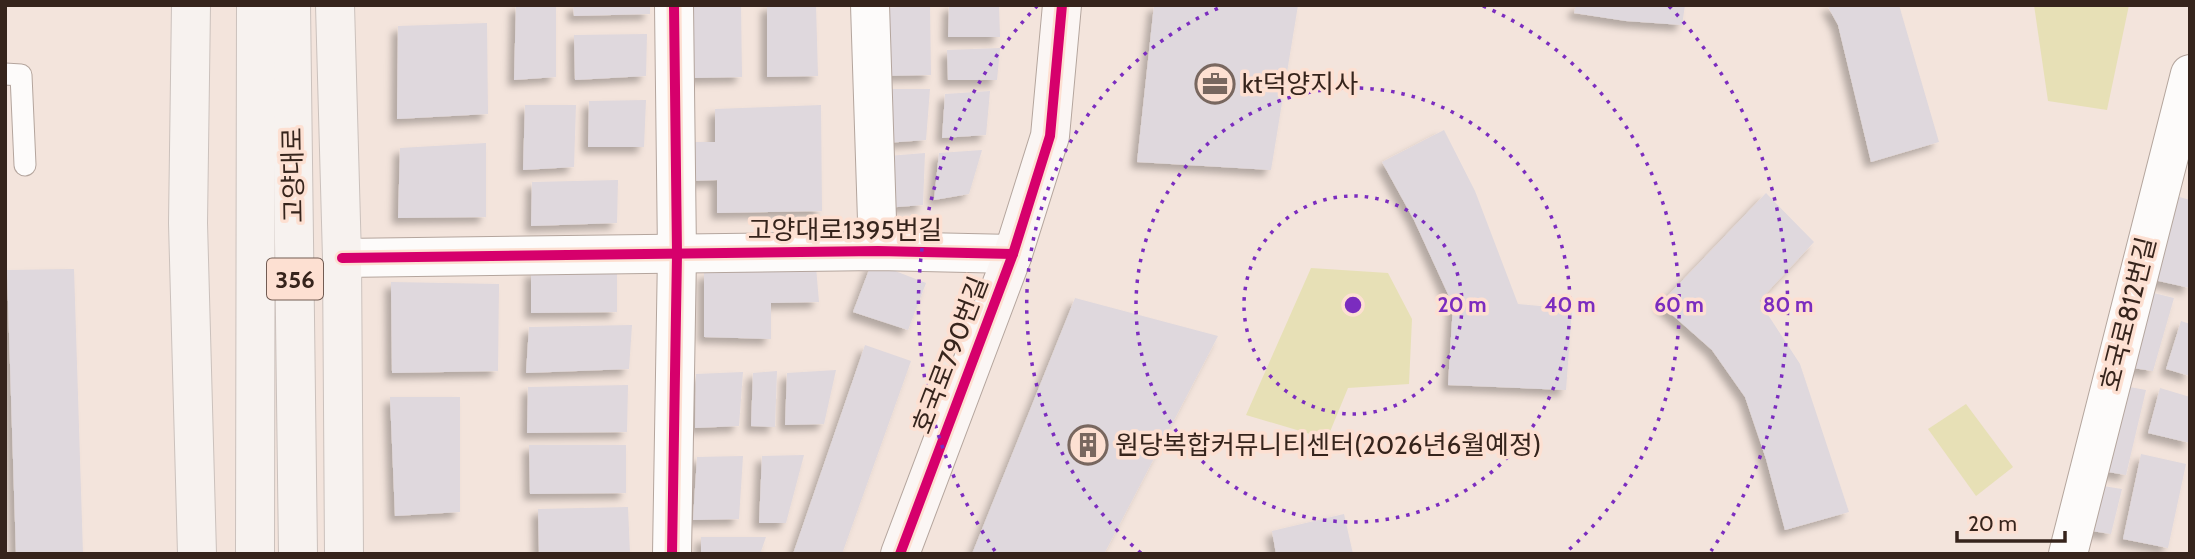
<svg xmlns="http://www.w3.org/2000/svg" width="2195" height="559" font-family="Cabin,'Noto Sans KR',sans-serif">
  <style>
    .green { fill: #e7e0b6 }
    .building { fill: #dfd8dd; filter: url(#shadow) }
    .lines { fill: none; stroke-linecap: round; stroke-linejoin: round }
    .lane-casing { stroke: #b4a59d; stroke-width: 23 }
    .street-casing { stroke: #b4a59d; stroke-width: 40 }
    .secondary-casing { stroke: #b4a59d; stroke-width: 40 }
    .primary-casing { stroke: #cbc1bc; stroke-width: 40 }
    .lane { stroke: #fdfbfa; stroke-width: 21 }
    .street { stroke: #fdfbfa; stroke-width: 38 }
    .secondary { stroke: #fbf6f4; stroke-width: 38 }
    .primary { stroke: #f7f2ef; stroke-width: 38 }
    .cycleway-casing { stroke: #fde0d2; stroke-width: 15 }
    .cycleway { stroke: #d6006c; stroke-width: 10 }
    .ring { fill: none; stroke: #7b2cbf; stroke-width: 3.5; stroke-dasharray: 3.5 7 }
    .labels { text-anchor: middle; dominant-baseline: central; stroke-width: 7; stroke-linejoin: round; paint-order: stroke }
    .shield { fill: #fde0d2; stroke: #725c53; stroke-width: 2 }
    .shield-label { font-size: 24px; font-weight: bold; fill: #36241c }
    .poi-label { font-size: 26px; fill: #36241c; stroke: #fde0d2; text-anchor: start }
    .street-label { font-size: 26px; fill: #36241c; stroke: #fde0d2 }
    .centre { fill: #7b2cbf; stroke: #fde0d2; stroke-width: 3.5 }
    .ring-label { font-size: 21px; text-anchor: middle; font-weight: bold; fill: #7b2cbf; stroke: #fde0d2; stroke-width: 7; stroke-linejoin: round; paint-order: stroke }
  </style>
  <defs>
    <filter id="shadow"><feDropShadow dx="-6" dy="6" stdDeviation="3.5" flood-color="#0004"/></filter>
  </defs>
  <rect width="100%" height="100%" fill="#f3e4dc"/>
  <g class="green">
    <polygon points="2034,5 2129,5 2107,110 2048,101"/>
    <polygon points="1311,268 1388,273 1412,319 1409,384 1348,388 1327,439 1246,415"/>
    <polygon points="1966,404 2013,467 1976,496 1928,429"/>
  </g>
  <g class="building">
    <polygon points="516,5 556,5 556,77 514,80"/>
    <polygon points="573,5 650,5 650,14 574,16"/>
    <polygon points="694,5 741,5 742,77 694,78"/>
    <polygon points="767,5 816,5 818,76 767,77"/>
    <polygon points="930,5 931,75 883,76 884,8"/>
    <polygon points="949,5 999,5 1000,37 948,37"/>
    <polygon points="1154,5 1298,5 1271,170 1137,162"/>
    <polygon points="1576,5 1685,5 1682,25 1626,21 1574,13"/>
    <polygon points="1827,5 1899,5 1939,142 1871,162 1838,25"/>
    <polygon points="487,23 488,114 397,119 398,26"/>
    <polygon points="647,34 646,76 575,80 574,35"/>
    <polygon points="1000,48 997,80 948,80 947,50"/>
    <polygon points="886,89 930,89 926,140 886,143"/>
    <polygon points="990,91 986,135 942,138 945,94"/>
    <polygon points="646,100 644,147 588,147 589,101"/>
    <polygon points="525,105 576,105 574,167 523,170"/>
    <polygon points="821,105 822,211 717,213 717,180 690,181 690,142 715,142 715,109"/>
    <polygon points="1444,130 1475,191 1518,304 1572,309 1566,390 1448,385 1453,305 1414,220 1382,162"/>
    <polygon points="486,143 486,217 398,218 400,148"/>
    <polygon points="982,150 969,194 934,200 939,153"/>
    <polygon points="925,153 923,205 885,208 888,156"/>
    <polygon points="618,180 617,223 531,226 532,182"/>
    <polygon points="1766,193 1814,242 1759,301 1800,364 1849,512 1785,530 1766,459 1745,397 1712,350 1660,304"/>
    <polygon points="2176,196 2190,200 2190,288 2154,280"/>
    <polygon points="872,262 926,283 908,330 853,312"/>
    <polygon points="816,267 819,302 771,303 771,339 704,337 704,273"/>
    <polygon points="74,269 83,554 16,554 7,270"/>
    <polygon points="531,271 617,271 617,312 531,313"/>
    <polygon points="391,282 499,284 498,371 392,373"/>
    <polygon points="2146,291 2174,298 2153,371 2126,367"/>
    <polygon points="1075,298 1218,336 1104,554 972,554"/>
    <polygon points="2181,321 2190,324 2190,376 2166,369"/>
    <polygon points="632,325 629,369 526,373 529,327"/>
    <polygon points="865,345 911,361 842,554 793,554"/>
    <polygon points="836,370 824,424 785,425 787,373"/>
    <polygon points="777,371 775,427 751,426 753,373"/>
    <polygon points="743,372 739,426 695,428 696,374"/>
    <polygon points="628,385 627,432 527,433 528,387"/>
    <polygon points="2124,386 2146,390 2126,475 2102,471"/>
    <polygon points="2160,388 2190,397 2190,443 2148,433"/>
    <polygon points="390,397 460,397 460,512 395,516"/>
    <polygon points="529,445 626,445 626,493 530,494"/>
    <polygon points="2141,454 2186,464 2168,548 2123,539"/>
    <polygon points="804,455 786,523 759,523 762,456"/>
    <polygon points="743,456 739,519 693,520 697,457"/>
    <polygon points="2097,485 2122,489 2111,534 2085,530"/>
    <polygon points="628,507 630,554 539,554 538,509"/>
    <polygon points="1344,514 1353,554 1276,554 1272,531"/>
    <polygon points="701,537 766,537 760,554 701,554"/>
  </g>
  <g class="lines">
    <g class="lane-casing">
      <polyline id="lane" points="5,74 21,75 25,165"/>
    </g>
    <g class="street-casing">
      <g id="street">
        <polyline points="870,5 878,251"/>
        <polyline points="342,258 878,251 1013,254"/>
        <polyline points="672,554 677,254 674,5"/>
        <polyline points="2068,554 2190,74"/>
      </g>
    </g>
    <g class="secondary-casing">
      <polyline id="secondary" points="900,554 1013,254 1050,136 1062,5"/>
    </g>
    <g class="primary-casing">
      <g id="primary">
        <polyline points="191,5 188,223 197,554"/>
        <polyline points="291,5 298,554"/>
        <polyline points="335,5 342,258 344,554"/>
        <polyline points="255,554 256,5"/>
      </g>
    </g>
    <use href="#lane" class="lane"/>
    <use href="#street" class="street"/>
    <use href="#secondary" class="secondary"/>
    <use href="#primary" class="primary"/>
    <g class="cycleway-casing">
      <g id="cycleway">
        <polyline points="342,258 878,251 1013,254"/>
        <polyline points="672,554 677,254 674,5"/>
        <polyline points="900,554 1013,254 1050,136 1062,5"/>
      </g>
    </g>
    <use href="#cycleway" class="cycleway"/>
  </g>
  <g class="ring">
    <circle cx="1353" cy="305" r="109"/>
    <circle cx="1353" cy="305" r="217"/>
    <path d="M1141 553A326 326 0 0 1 1223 6M1483 6A326 326 0 0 1 1565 553"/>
    <path d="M995 551A435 435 0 0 1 1037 6M1669 6A435 435 0 0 1 1711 551"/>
  </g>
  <defs>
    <g id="office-ring" transform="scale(2.0125)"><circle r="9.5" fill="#fde0d2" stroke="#78675f" stroke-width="1.5"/><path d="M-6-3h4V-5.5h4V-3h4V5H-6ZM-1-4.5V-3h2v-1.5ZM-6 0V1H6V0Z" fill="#78675f"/></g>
    <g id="building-ring" transform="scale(2.0125)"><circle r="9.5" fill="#fde0d2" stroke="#78675f" stroke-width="1.5"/><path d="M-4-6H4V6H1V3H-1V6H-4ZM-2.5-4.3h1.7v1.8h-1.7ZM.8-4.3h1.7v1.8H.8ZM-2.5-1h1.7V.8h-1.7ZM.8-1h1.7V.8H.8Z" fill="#78675f"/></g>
  </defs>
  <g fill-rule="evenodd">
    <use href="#office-ring" x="1215" y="84"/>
    <use href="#building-ring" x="1088" y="445"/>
  </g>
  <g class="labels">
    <rect class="shield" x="267" y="258.5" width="56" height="41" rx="5"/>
    <g class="shield-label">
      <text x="295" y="279">356</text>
    </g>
    <g class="poi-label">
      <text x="1242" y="84">kt덕양지사</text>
      <text x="1115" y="445">원당복합커뮤니티센터(2026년6월예정)</text>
    </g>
    <g class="street-label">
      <text transform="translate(293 175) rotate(-91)">고양대로</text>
      <text x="845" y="230">고양대로1395번길</text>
      <text transform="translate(2128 314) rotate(-76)">호국로812번길</text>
      <text transform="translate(950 355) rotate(-69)">호국로790번길</text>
    </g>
  </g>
  <circle cx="1353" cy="305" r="10" class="centre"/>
  <g class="ring-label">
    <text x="1462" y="312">20 m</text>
    <text x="1570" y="312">40 m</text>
    <text x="1679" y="312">60 m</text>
    <text x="1788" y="312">80 m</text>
  </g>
  <rect width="2195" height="559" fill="none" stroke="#36241c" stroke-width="14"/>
  <path d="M1957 531v10h108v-10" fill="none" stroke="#36241c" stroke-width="3.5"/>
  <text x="1968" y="531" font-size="21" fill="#36241c" stroke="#fde0d2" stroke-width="5" paint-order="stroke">20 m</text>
</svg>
